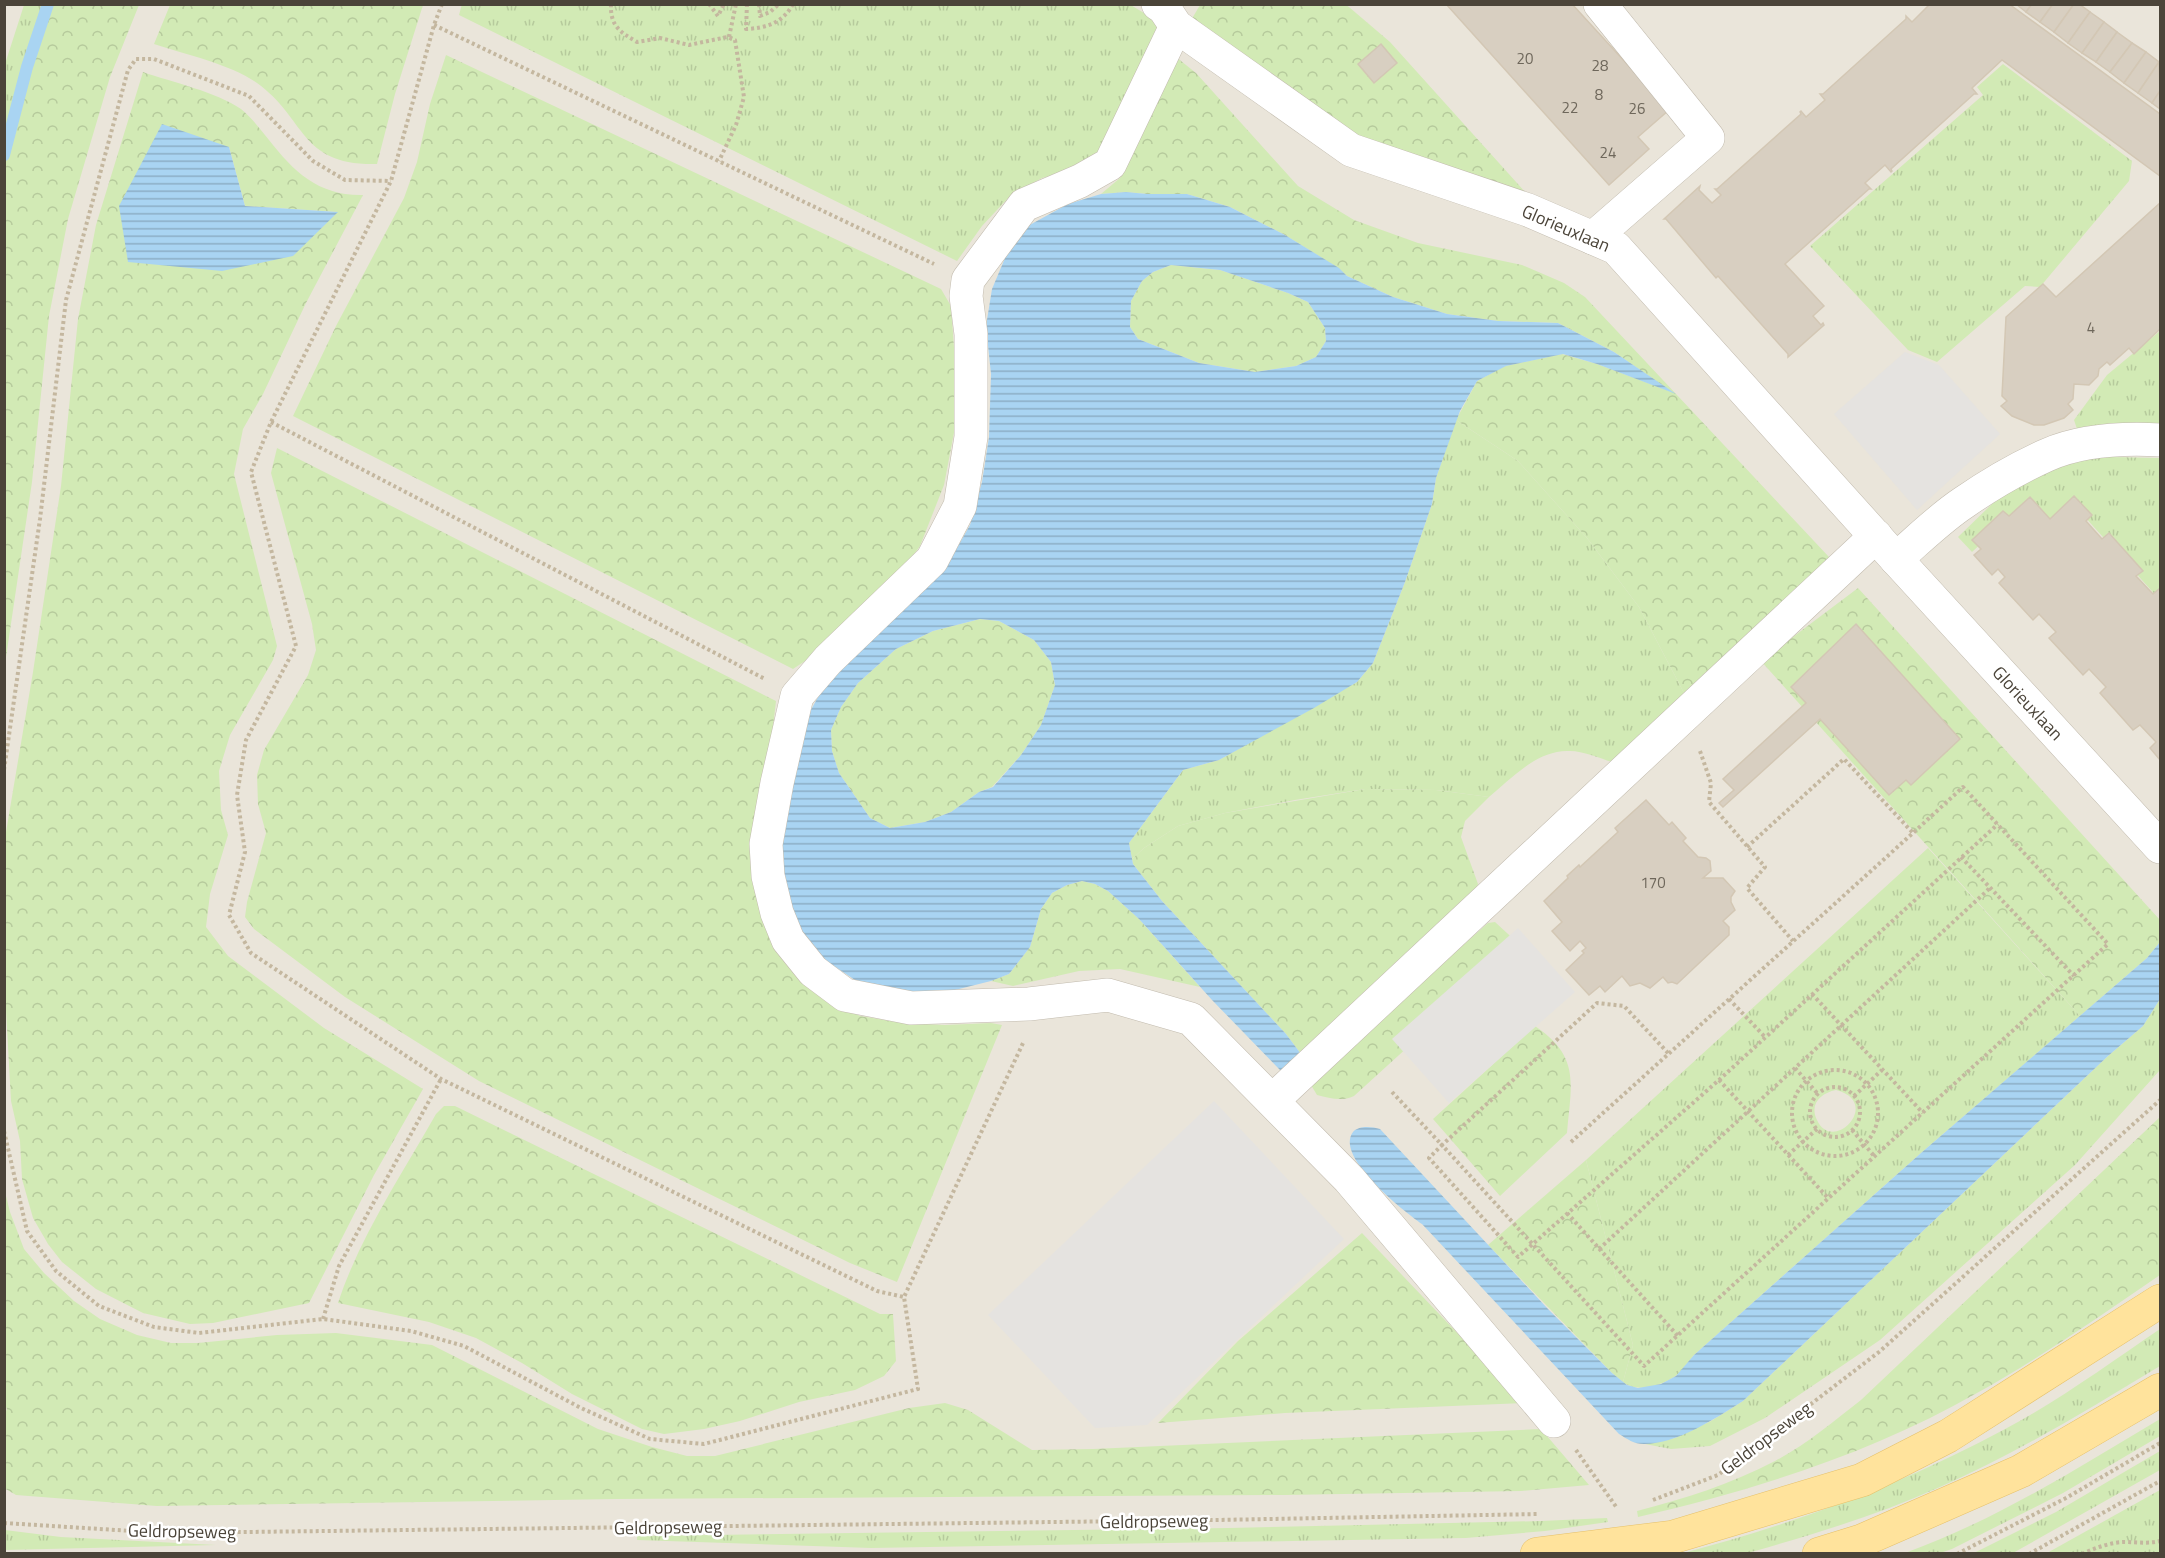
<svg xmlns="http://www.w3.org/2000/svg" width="2165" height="1558" font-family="'Titillium Web',sans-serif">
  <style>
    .residential { fill: #eae5da }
    .grass { fill: url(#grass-tufts); fill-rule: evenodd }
    .forest { fill: url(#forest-crowns); fill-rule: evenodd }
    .parking { fill: #e5e3e0 }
    .water { fill: url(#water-rules); fill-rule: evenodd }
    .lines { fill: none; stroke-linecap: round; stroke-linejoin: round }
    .stream { stroke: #a9d4f2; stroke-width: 12 }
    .building { fill: #d8cfc1; stroke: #d3c7b4; stroke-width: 1.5 }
    .minor-casing { stroke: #c2bbae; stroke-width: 34 }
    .major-casing { stroke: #e6c16a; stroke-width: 34 }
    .path { stroke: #c4b79f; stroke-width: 4; stroke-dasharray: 3 3; stroke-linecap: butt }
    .minor { stroke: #fff; stroke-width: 33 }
    .major { stroke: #ffe39c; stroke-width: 33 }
    .labels { text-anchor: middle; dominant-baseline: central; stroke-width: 5; stroke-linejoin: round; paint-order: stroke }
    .number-label { font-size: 15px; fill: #6e675b }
    .street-label { font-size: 18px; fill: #4b4439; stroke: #fff }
  </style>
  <defs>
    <pattern id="grass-tufts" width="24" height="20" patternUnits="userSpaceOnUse" patternTransform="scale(1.5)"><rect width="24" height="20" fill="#d2eab5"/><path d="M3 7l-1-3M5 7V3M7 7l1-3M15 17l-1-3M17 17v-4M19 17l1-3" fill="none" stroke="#b6ca9c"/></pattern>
    <pattern id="forest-crowns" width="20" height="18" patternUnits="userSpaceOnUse" patternTransform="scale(1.5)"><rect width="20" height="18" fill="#d2eab5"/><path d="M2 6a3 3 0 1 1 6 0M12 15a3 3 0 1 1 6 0" fill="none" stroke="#b6ca9c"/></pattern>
    <pattern id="water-rules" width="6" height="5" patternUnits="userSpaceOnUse" patternTransform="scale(1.5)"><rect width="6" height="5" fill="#a9d4f2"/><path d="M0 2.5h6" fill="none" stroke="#8caec5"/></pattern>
  </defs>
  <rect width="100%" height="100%" fill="#f6f3ec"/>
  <rect class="residential" x="5" y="5" width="2155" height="1548"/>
  <g class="grass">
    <polygon points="462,4 1129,4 1159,22 1106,147 1077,169 1042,178 1011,195 982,226 957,261 459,15"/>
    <polygon points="24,5 48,5 27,67 4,155 5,64"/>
    <polygon points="2003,64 2132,161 2129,181 2040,287 2025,286 1937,362 1908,350 1810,246 1983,95 1977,87"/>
    <polygon points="2160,331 2160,426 2078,432 2074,420 2107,375"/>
    <path d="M1456,420L1518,461L1587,538L1639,607L1684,693L1612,762C1599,758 1583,751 1570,751C1538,749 1512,778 1489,797L1436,790L1365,789L1295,800L1225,813L1178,826L1144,848L1132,859L1129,843L1183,770L1219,760L1357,682L1373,663L1405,582L1432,504L1436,478Z"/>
    <polygon points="2063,456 2160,458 2160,600 2074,505 2052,527 2027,501 1972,552 1958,537 2027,470"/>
    <path d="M1928,848L2080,1016L1921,1153L1694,1355C1688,1362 1682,1372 1674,1377C1661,1386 1636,1393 1623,1382L1633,1345L1586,1160ZM1836,1090C1883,1102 1833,1155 1817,1120C1809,1104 1821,1093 1836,1090Z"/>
    <polygon points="2160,999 2160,1070 2075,1165 1880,1340 1765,1418 1710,1446 1671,1449 1645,1444 1675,1438 1711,1421 1743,1401 2108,1056 2143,1026"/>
    <path d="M2160,1329V1366C2089,1409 2017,1453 1940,1487C1880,1514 1818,1533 1755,1551L1743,1554H1680C1794,1524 1904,1484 2007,1428C2061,1399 2110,1363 2160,1329Z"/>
    <path d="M2160,1419V1436L2063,1493L1952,1549L1940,1553H1905C1996,1520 2078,1468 2160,1419Z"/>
    <polygon points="2160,1451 2160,1470 2013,1553 1974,1553 2056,1512"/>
    <polygon points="2160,1490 2160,1553 2047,1553"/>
    <polygon points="1607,1518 1608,1522 1545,1531 1466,1538 1293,1541 871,1548 637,1540 637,1536 1228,1528 1541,1521"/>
    <polygon points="5,1530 61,1537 216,1545 5,1550"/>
  </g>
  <g class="forest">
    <polygon points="48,5 139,5 110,77 68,219 49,316 32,482 5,664 5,155 27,67"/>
    <path d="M170,5H423L395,94L377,164C299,166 307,119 257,83C230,64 187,55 154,44Z"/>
    <polygon points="1200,5 1346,5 1349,7 1390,42 1561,232 1398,182 1190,22"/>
    <polygon points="446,55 941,289 951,306 956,375 957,417 944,485 920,546 894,582 820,651 793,669 293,416 336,326 404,198 417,162 430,104"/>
    <polygon points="1176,57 1196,73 1298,186 1354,220 1418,243 1522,265 1564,283 1585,297 1829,557 1820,568 1684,693 1639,607 1587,538 1518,461 1456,420 1477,381 1505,366 1562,354 1597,364 1672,392 1614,352 1558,323 1498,321 1447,314 1393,297 1347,276 1338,268 1285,235 1230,207 1187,194 1147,194 1126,192 1101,194 1120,178 1131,157"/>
    <path d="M143,72C171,82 217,92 241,109C252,118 260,129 269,140C294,172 319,196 363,195L306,303L263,394L243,429L234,474L277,646L273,660L230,735L219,771L221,810L228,835L210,894L206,927L228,956L324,1028L423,1089L374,1175L309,1303L213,1323L190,1324L143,1313L96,1289L62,1262L48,1244L33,1218L22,1179L20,1141L11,1101L5,992V838L33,672L61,486L78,319L96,225ZM229,147L245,206L337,212L128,262Z"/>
    <polygon points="1171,265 1220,270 1288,293 1308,302 1325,328 1326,341 1316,357 1296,366 1255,372 1199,363 1138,339 1130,327 1131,301 1142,281 1153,272"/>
    <polygon points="277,448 776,701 765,797 759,902 773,948 798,977 825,998 860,1016 903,1023 945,1025 991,1023 1002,1025 897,1282 850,1263 479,1081 345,997 254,929 245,917 247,902 266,833 258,804 257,775 264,750 308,675 316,650 312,624 271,473"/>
    <polygon points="1858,588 2160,920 2160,942 2147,958 2080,1016 1761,661"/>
    <polygon points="980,619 999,621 1034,640 1051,662 1055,685 1041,725 1021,755 992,787 979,792 951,812 925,822 890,828 870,818 839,773 832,751 831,730 841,707 858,683 896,649 933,631"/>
    <polygon points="1365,789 1436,790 1489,797 1465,821 1461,837 1478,884 1474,895 1301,1054 1286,1034 1162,901 1133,864 1132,859 1144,848 1178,826 1225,813"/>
    <polygon points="1082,881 1095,884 1108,891 1139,919 1200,987 1120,969 1079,971 1013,986 991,981 1009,974 1030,947 1041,909 1052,893 1067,885"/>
    <path d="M1495,922L1520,945L1354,1096C1341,1102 1330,1098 1317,1095L1311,1085L1318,1074L1488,923Z"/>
    <path d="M1535,1026C1581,1057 1571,1084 1567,1133L1500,1196L1433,1119Z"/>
    <path d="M444,1106H455L880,1314H893L896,1361L884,1376L855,1390L799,1402L740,1421L704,1429L664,1434L642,1429L572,1394L522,1363L476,1338L429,1322L338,1303C360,1236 401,1176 436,1114Z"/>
    <path d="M2160,1117V1275C2100,1316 2040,1358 1977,1393C1872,1453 1755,1490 1638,1517L1637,1511C1684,1499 1731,1484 1775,1461C1806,1445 1834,1421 1861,1400Z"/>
    <polygon points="1586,1160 1633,1345 1623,1382 1612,1373 1488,1245"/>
    <polygon points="4,1188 10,1212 24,1249 44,1273 74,1301 100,1319 137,1335 171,1343 198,1343 277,1335 336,1333 432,1345 598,1429 652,1447 687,1456 715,1456 909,1408 945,1403 968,1410 1032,1450 1093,1449 1541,1429 1589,1485 1521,1491 1285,1495 617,1499 157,1506 16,1495 4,1488 4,1415 7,1409 4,1403"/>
    <polygon points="1362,1233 1524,1403 1285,1413 1158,1423 1238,1341"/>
  </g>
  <g class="parking">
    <polygon points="1905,352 1939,365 2000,434 1917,510 1834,414"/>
    <polygon points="1518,928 1575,992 1449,1103 1392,1039"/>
    <polygon points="1214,1101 1344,1239 1147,1425 1095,1428 988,1315"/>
  </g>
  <g class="water">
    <polygon points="162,124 229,147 245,206 338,212 293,256 222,271 128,262 119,206"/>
    <path d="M1126,192L1147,194H1187L1230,207L1285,235L1339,268L1347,276L1393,297L1447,314L1498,321L1558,323L1614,352L1676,394L1597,364L1563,354L1506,366L1477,381L1460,411L1436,478L1432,504L1405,582L1373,663L1357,682L1314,708L1219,760L1183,770L1129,843L1133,864L1162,901L1286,1034L1301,1054L1286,1072L1280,1070L1212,1000L1139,919L1108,891L1095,884L1082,881L1067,885L1052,893L1041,909L1030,947L1009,974L991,981L947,992L909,993L858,982L825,960L795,927L785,900L780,825L803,724L822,690L953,555L970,525L982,482L989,437L991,374L986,326L992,289L1008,251L1026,227L1068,204L1101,194ZM1171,265L1220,270L1288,293L1308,302L1325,328L1326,341L1316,357L1296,366L1255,372L1199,363L1138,339L1130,327L1131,301L1142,281L1153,272ZM980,619L999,621L1034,640L1051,662L1055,685L1041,725L1021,755L993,787L979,792L951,812L925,822L890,828L870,818L839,773L832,751L831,730L841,707L858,683L896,649L933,631Z"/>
    <path d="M2160,942V999L2143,1026L2108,1056L1743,1401C1716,1418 1677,1444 1644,1444C1634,1444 1627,1439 1619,1434L1422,1224C1404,1211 1334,1157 1353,1132C1360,1125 1372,1127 1380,1129L1548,1309L1612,1373L1627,1385L1638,1388L1661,1384L1676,1376L1694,1355L1921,1153L2147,958Z"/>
  </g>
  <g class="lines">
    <polyline class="stream" points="4,155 27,67 48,4"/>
  </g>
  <g class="building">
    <polygon points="1446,4 1572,4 1669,110 1638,137 1649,149 1609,185"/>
    <polygon points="1930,4 2009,4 2160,114 2160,176 2002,60 1972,88 1977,94 1974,94 1891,169 1892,171 1891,172 1885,165 1865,183 1871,189 1869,189 1785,264 1824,306 1813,316 1821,325 1823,323 1824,325 1788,357 1788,354 1718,276 1716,278 1666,219 1664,219 1700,186 1699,190 1712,203 1721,195 1715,189 1717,189 1801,114 1800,112 1801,111 1806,117 1825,100 1820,94 1823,94 1906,19 1906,16 1912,22"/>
    <polygon points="2016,4 2032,4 2026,12"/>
    <polygon points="2032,4 2053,4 2040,22 2026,12"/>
    <polygon points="2053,4 2074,4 2054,32 2040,22"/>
    <polygon points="2074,4 2079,4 2090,12 2068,43 2054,32"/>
    <polygon points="2090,12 2104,22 2082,53 2068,43"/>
    <polygon points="2104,22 2117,32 2096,62 2082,53"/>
    <polygon points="2117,32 2132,43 2110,72 2096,62"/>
    <polygon points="2132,43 2146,52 2124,83 2110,72"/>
    <polygon points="1381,44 1397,63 1374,83 1358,64"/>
    <polygon points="2146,52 2159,62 2138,93 2124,83"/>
    <polygon points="2159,62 2160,91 2152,103 2138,93"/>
    <polygon points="2160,91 2160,109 2152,103"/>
    <polygon points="2160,203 2160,329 2134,354 2129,348 2110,365 2107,362 2099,369 2098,376 2089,385 2074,384 2073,399 2068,404 2073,410 2064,418 2044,425 2034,425 2012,416 2001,406 2007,401 2002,396 2006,317 2043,284 2056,297"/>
    <polygon points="2074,496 2092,515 2086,521 2102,539 2109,533 2143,571 2136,576 2153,594 2159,589 2160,590 2160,760 2150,748 2156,742 2140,725 2133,730 2100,693 2106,687 2089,669 2083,675 2049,638 2056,632 2039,614 2033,620 1999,583 2005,577 1998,569 1992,575 1974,555 1981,549 1972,540 2003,511 2009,516 2030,497 2050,519"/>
    <polygon points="1856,624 1960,739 1911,785 1906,780 1889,795 1820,719 1723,807 1719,803 1734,790 1723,779 1806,703 1791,687"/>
    <polygon points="1646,800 1669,825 1672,822 1686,838 1683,841 1698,857 1706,858 1710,861 1711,871 1703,878 1723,878 1735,891 1731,897 1731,902 1735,910 1723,921 1729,927 1729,935 1677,984 1672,982 1668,983 1663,977 1650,988 1640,983 1630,986 1622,976 1605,992 1600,986 1589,995 1566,970 1584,953 1582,951 1586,948 1580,941 1570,951 1552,931 1562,922 1544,901 1568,878 1567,876 1579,865 1580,867 1618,832 1615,828"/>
  </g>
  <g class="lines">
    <g class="minor-casing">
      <g id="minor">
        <polyline points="1158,4 1164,8 1176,26 1351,150 1528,210 1616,248 1896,559 2160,847"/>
        <polyline points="1176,26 1110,164 1080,181 1024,205 968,280 966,296 971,334 971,437 960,506 932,560 828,660 797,696 777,783 766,844 768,876 777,913 788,940 813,971 845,995 911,1008 1029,1004 1108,995 1191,1019 1349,1179 1554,1421"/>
        <polyline points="1593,238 1708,138 1600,4"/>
        <path d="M1896,559C1917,541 1939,519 1963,503C1989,485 2018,468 2047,455C2081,440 2124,438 2160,440"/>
        <polyline points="1273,1100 1876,536"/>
      </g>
    </g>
    <g class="major-casing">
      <g id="major">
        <polyline points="1537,1554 1673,1537 1862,1480 1948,1436 2160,1301"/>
        <polyline points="1819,1554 1861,1541 2021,1471 2160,1390"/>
      </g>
    </g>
    <g class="path">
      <polyline points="442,4 434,25 391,181 271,422 251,472 296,646 246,740 237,795 245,852 229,915 251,953 441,1079 877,1291 904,1297"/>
      <path d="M611,4C610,26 620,32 637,42L660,38L689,45L727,37L735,40L744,97L736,125L719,161"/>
      <polyline points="709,4 718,16 724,4"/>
      <path d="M747,4L746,29C766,28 783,23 793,4"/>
      <polyline points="759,4 760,16 770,12 779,4"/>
      <polyline points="434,25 934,264"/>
      <polyline points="729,37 736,4"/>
      <polyline points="271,422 765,679"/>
      <polyline points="1700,751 1711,783 1709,802 1765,867 1747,888 1793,941"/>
      <polyline points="4,770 40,519 66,300 128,70 136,59 154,59 249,96 313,161 345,180 391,181"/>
      <polyline points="1747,847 1844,759 1913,833"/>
      <polyline points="1961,857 2074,976"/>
      <polyline points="1812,994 1923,1113"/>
      <polyline points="1729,999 1765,1037"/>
      <polyline points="1795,1068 1818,1094"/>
      <circle cx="1835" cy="1113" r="43"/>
      <polyline points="1719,1080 1829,1199"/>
      <circle cx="1835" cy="1112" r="25"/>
      <polyline points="1392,1092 1442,1145 1429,1158 1518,1257 1719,1080 1998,824"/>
      <polyline points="1854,1096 1882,1070"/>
      <polyline points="1852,1130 1875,1157"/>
      <polyline points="4,1131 27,1231 56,1271 99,1306 154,1327 199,1333 323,1319 411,1331 464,1346 581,1408 650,1439 704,1444 918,1389 904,1297 1024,1041"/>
      <polyline points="1571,1142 1913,833 1963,787 2108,944 1644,1366 1442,1145 1597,1003 1624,1006 1669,1054"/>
      <polyline points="1788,1155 1817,1129"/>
      <polyline points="1567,1213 1678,1336"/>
      <polyline points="1599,1249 1990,888"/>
      <polyline points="323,1319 339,1266 441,1079"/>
      <polyline points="1576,1450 1617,1508"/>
      <polyline points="1653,1500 1718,1475 1879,1352 2160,1100"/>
      <polyline points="4,1523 165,1533 1216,1520 1539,1514"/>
      <polyline points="1957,1554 2066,1498 2160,1443"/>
      <polyline points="2029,1554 2160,1481"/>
      <path d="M2082,1554C2095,1548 2111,1542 2125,1542C2138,1542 2148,1544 2160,1541"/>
    </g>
    <use href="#minor" class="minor"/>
    <use href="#major" class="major"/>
  </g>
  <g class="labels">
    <g class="number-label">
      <text x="1525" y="58">20</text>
      <text x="1600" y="65">28</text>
      <text x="1599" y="94">8</text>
      <text x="1570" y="107">22</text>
      <text x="1637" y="108">26</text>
      <text x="1608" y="152">24</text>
      <text x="2091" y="327">4</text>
      <text x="1653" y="882">170</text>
    </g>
    <g class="street-label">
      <text transform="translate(1566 228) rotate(23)">Glorieuxlaan</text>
      <text transform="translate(2028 703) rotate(47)">Glorieuxlaan</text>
      <text transform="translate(1766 1438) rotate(-37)">Geldropseweg</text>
      <text transform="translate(1154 1521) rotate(-1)">Geldropseweg</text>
      <text transform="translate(668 1527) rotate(-1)">Geldropseweg</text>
      <text transform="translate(182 1531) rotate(1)">Geldropseweg</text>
    </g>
  </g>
  <rect width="2165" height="1558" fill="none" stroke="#4b4439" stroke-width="12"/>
</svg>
